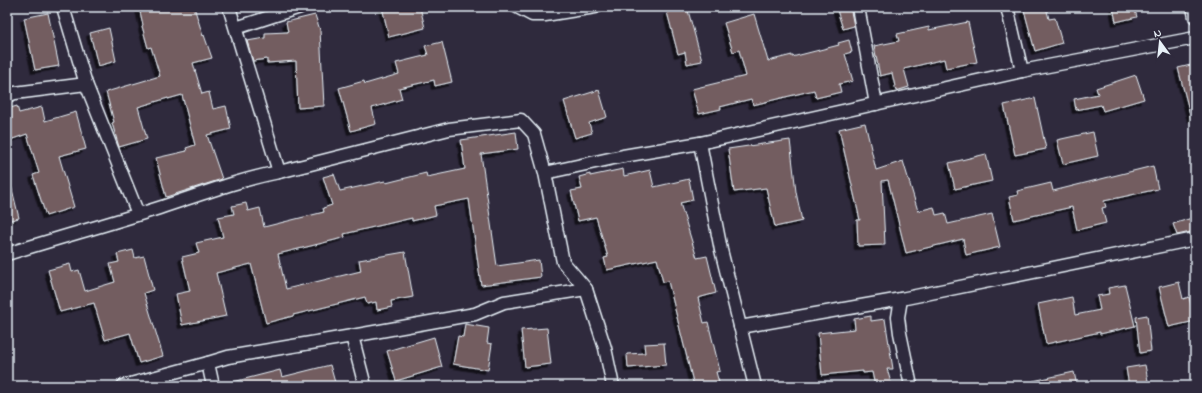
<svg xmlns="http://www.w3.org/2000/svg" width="1202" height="393" font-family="'Indie Flower',sans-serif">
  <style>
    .building { fill: #735d61; stroke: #e8f1f8; filter: url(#shadow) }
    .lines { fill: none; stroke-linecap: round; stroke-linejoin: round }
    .minor-casing { stroke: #e8f1f8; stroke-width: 15 }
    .minor { stroke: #2f2a3d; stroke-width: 12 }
  </style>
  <defs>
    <filter id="shadow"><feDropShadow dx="-3.5" dy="3.5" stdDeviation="0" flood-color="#0009"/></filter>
  </defs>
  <rect width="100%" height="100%" fill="#2f2a3d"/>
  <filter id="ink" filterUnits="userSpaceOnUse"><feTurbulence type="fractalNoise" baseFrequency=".025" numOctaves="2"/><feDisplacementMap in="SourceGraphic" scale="8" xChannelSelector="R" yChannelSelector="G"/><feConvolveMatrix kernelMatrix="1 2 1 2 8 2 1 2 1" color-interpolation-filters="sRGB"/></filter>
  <g filter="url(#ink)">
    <g class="building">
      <polygon points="139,7 194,7 203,36 204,35 212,58 193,63 202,94 209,92 213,109 226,106 231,129 207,135 222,179 166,197 156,158 187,151 186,148 195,145 182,95 168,99 168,98 138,107 147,139 119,147 112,123 114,122 106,92 160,76 151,47 148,48 142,26 143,25"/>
      <polygon points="382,7 420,7 425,28 389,37"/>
      <polygon points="687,7 702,61 687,64 685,52 678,54 667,12"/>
      <polygon points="836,7 850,7 854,26 843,29"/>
      <polygon points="1031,7 1046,7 1049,19 1055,18 1062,43 1035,51 1024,10 1031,8"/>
      <polygon points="1113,7 1134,7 1137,17 1116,22"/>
      <polygon points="48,13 59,66 35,70 24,18"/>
      <polygon points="754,14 768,61 792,55 792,57 839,45 838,43 849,40 852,52 845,54 853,81 839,84 841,92 816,98 814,90 753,105 751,99 720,107 721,109 699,114 692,89 746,76 739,50 733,52 724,23"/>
      <polygon points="315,15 320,30 324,106 298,108 296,61 267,63 267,59 253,61 247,41 265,38 265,33 288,32 286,22"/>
      <polygon points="968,22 977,62 946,68 944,59 904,69 909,87 896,91 892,73 880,76 874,46 899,41 897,34 929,27 929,30"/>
      <polygon points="109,28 116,61 98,66 90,33"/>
      <polygon points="442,42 452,82 435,86 434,80 399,88 402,99 372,108 376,124 351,131 339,88 364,81 365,84 399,74 396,63 428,55 425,46"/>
      <polygon points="1195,64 1195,118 1191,118 1178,68"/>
      <polygon points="1136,75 1144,99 1103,111 1101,105 1076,110 1074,99 1098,94 1096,88"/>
      <polygon points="599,90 607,117 589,123 592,133 575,138 564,101"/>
      <polygon points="1035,98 1046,149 1015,155 1004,105"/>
      <polygon points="17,106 19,113 42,107 45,121 76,112 86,149 59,156 74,207 46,216 33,175 39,173 27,134 7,141 7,109"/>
      <polygon points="865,123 876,170 903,161 918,211 934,207 936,215 945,213 948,224 992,214 1000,247 966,255 963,239 906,253 888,180 882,181 885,245 858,246 857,220 860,220 839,129"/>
      <polygon points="516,132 518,149 481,154 497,266 539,260 541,277 481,285 469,199 434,206 436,215 412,221 412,218 344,234 345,237 335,240 278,254 286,289 361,271 359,260 405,252 413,297 391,301 392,307 377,310 376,302 367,304 365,297 293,315 293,316 266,323 251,264 216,273 226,316 182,325 176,294 190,291 182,257 199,253 196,243 223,237 218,217 234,214 232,206 246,203 248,211 260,208 264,227 324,212 323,208 332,205 323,177 334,174 340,191 385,181 386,183 426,173 427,177 465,169 461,140"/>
      <polygon points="1093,132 1098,156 1063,164 1057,140"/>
      <polygon points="790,140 796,192 802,221 775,227 766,188 734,192 728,149"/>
      <polygon points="986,154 992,181 955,189 949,163"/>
      <polygon points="1153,166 1158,189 1104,201 1106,207 1102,208 1106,223 1077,230 1072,207 1014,220 1009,197 1018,195 1017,191 1051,183 1053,191"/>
      <polygon points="623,169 624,176 650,170 654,187 689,179 693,200 680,203 697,258 707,256 716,293 698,298 704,323 708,322 720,371 716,372 720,386 694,386 668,281 663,282 657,259 607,270 604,258 608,257 596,217 578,221 571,191 582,189 579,177 590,174 590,176"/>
      <polygon points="11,185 19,218 7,221 7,186"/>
      <polygon points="1195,217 1195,231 1177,235 1173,224"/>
      <polygon points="133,250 135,258 144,256 153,290 144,293 163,356 139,363 130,333 105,340 94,303 60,312 48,270 70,264 72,272 79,270 85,291 115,282 110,264 119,262 117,254"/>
      <polygon points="1179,282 1183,299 1189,297 1195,321 1169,327 1159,287"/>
      <polygon points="1125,285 1135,326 1100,334 1100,332 1046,344 1038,304 1072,297 1075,315 1100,310 1097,296 1109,294 1108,288"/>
      <polygon points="1147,315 1151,351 1140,353 1136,317"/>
      <polygon points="871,316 871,321 885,319 893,369 887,369 892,386 875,386 872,372 863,373 863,371 822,375 818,333 855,329 854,319"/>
      <polygon points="465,324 489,328 487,343 492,344 488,370 453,364 458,336 463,337"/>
      <polygon points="547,328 551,364 525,367 521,330"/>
      <polygon points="434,337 442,367 396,381 387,351"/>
      <polygon points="664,343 666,365 628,368 627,354 645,353 644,344"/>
      <polygon points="330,365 336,386 234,386 233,382 280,370 282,377"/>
      <polygon points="1145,365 1149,386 1129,386 1126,368"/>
      <polygon points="1074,372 1077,386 1034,386 1033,381"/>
    </g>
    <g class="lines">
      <g class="minor-casing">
        <g id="minor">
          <polyline points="63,7 86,84 138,214"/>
          <polyline points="517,7 532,15 545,15 595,7"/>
          <polyline points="858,7 876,104"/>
          <polyline points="1007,7 1022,71"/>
          <polyline points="1193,7 1195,17"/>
          <polyline points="236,28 300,7"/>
          <polyline points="7,96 15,93 86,84"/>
          <polyline points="700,143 721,250 755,386"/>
          <polyline points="279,172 449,129 521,120 534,134 545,173 563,262 586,289 605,348 613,386"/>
          <polyline points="545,173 623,156 700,143 1022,71 1195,38"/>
          <path d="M7,254C58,238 109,224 159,208C199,195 238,180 279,172L229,7"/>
          <polyline points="901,299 898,317 900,333 911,386"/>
          <polyline points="740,327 901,299 1195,239"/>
          <polyline points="352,336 365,386"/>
          <polyline points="123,386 208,363"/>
          <polyline points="213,386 208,363 228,357 352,336 475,314 504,302 586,289"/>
        </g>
      </g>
      <use href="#minor" class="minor"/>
    </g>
  </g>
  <rect width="1202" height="393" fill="none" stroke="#2f2a3d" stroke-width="24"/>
  <rect x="12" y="12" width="1178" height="369" fill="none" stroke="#e8f1f8" stroke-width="1.5" filter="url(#ink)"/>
  <g transform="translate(1160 42) rotate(345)" stroke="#2f2a3d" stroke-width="3" paint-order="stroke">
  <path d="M0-3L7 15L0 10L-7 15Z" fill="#e8f1f8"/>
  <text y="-6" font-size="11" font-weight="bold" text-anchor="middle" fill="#e8f1f8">N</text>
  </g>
</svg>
